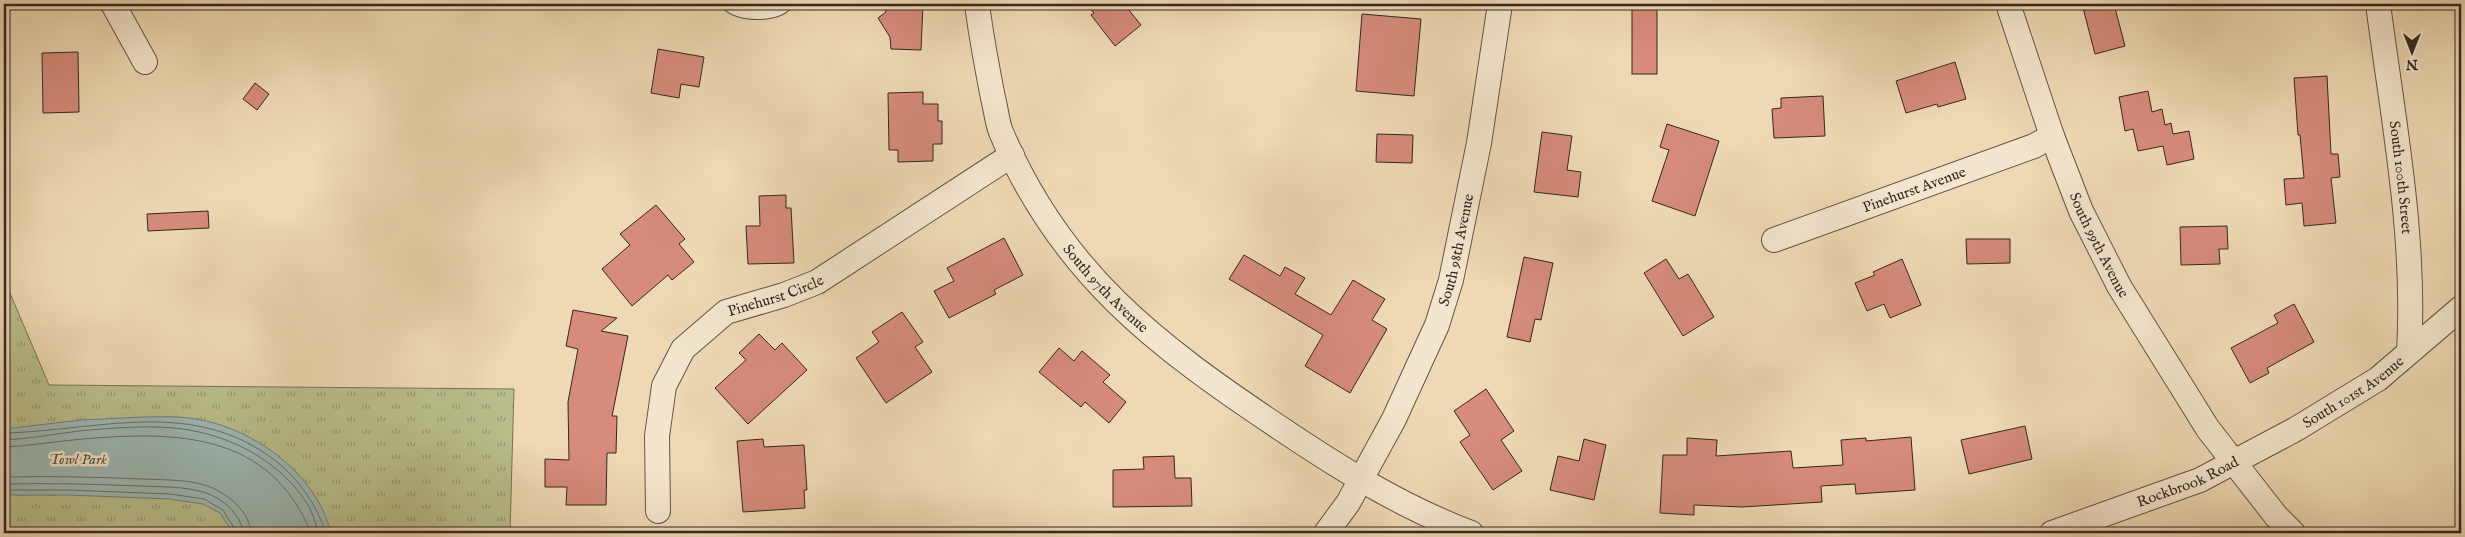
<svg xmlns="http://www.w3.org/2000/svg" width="2465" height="537" font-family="'IM FELL English',serif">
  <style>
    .park { fill: url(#park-tufts); stroke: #787358 }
    .water { fill: #9cb9b5; stroke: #737f7a }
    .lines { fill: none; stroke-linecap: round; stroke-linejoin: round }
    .shore { stroke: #69706c; stroke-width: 1 }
    .building { fill: #d68b7b; stroke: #362722 }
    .lane-casing { stroke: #645446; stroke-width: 14 }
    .street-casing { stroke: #645446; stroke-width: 26 }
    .lane { stroke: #f4e6ce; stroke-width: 12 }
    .street { stroke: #f4e6ce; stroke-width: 24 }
    .labels { text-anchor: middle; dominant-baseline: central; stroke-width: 5; stroke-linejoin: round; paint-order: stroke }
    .street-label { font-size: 15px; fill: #362722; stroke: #f4e6ce }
    .park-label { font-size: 15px; font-style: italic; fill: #574d3d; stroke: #f4e6ce }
  </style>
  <defs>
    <pattern id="park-tufts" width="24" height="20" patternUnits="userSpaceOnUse" patternTransform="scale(1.25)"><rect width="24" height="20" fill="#b9bf8d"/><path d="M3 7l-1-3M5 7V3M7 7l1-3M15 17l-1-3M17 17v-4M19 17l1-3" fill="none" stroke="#979b73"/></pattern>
  </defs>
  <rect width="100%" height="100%" fill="#eed9b4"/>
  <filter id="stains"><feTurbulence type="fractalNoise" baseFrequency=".004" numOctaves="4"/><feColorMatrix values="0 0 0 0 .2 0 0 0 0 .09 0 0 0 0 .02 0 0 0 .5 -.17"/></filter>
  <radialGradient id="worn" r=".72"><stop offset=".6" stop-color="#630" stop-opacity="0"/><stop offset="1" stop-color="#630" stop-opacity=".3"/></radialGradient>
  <polygon class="park" points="4,279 49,385 514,389 510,533 4,533"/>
  <path class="water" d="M143,417C158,417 174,416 189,418C250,425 316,472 331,533H233L220,513L203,504L169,499L69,495H4V429L81,420Z"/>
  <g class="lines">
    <g class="shore">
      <path d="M4,433C98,431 194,396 277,462C300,481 316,504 326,533"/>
      <path d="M4,440C29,439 54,434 79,431C112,428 157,424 189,430C236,438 283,464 308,505C313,513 315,524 319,533"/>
      <path d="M4,447C30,446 57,441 83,439C177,431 270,432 311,533"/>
      <path d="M4,477C50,476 96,477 142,479C163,480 190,479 210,487C228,494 250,512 251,533"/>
      <path d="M4,484C49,483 93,484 138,486C160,487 185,486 206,493C222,498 242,515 243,533"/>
      <polyline points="4,490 69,490 170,494 204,499 223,510 237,533"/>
    </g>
  </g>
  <g class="building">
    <polygon points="883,4 923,4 921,50 891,49 890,37 878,18 886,12"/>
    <polygon points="1086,4 1124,4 1141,25 1115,46 1091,15 1094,13"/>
    <rect x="1632" y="4" width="25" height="70"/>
    <polygon points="2082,4 2114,4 2125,46 2095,54"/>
    <polygon points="1362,14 1421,19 1414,96 1356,91"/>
    <polygon points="658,49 704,57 699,87 681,84 679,98 651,93"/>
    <polygon points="78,52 79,112 43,113 42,53"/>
    <polygon points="1955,62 1966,99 1938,107 1937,104 1906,113 1896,81"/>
    <polygon points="2327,76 2331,154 2338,154 2340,177 2331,178 2336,223 2304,226 2302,203 2286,205 2284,179 2304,178 2300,135 2298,135 2294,78"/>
    <polygon points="255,83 269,94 257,110 243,99"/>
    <polygon points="2148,91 2152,112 2162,109 2165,125 2171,123 2173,134 2189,131 2194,159 2167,165 2163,146 2138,151 2133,129 2125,131 2119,97"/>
    <polygon points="923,92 923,104 938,104 938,121 942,121 942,144 933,144 933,161 898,162 898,150 889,150 888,93"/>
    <polygon points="1823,96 1825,136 1774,138 1772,109 1781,108 1781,98"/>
    <polygon points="1667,124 1719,141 1695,216 1652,201 1669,150 1660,147"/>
    <polygon points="1542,132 1572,136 1567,170 1581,172 1578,197 1534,192"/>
    <polygon points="1377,134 1413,135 1412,163 1376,162"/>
    <polygon points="786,195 786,208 791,208 794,263 748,264 746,226 760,226 759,196"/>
    <polygon points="656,205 685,239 679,244 694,262 672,280 668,275 632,306 602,269 630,245 620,234"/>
    <polygon points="208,211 209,228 148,231 147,214"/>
    <polygon points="2227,226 2228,249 2219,249 2220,264 2181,265 2180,227"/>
    <polygon points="1004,238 1023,275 994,290 996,294 949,318 934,291 954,281 947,268"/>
    <polygon points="1966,239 2010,239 2010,263 1967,264"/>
    <polygon points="1244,255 1280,276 1285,267 1305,278 1295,294 1331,315 1353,280 1385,299 1372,320 1387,329 1350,393 1305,366 1323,335 1229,279"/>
    <polygon points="1524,257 1553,263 1541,320 1535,319 1530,342 1507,337"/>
    <polygon points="1666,259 1679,279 1688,274 1714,317 1683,336 1644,273"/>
    <polygon points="1902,259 1921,305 1890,318 1884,304 1867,311 1855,283 1875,275 1873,272"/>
    <polygon points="2294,304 2314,342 2267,368 2269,373 2250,383 2231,348 2278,323 2274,315"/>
    <polygon points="573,310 617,318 601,331 628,336 612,416 617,416 616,453 607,453 606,505 566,505 567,487 545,487 545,459 569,460 568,402 578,349 566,346"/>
    <polygon points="902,312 923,342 915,347 932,372 886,403 856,358 879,342 872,332"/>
    <polygon points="759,334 775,350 782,343 807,370 748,424 715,388 746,360 739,353"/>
    <polygon points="1059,348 1074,361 1082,351 1110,375 1103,382 1126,402 1109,423 1085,402 1081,407 1039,372"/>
    <polygon points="1486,389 1514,431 1501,440 1522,471 1493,490 1460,442 1470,435 1454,411"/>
    <polygon points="2025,426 2032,459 1969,474 1961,440"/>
    <polygon points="1911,437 1915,490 1856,494 1855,484 1821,486 1822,502 1742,507 1694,505 1694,515 1660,513 1663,455 1687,455 1687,438 1717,440 1716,456 1791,451 1793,468 1843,465 1841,440 1866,438 1866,441"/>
    <polygon points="763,439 764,447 804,445 807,490 804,490 805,508 743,512 737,441"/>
    <polygon points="1584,439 1606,445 1594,500 1550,490 1558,456 1579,461"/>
    <polygon points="1174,456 1175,478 1191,478 1192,506 1113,507 1113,470 1144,469 1143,457"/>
  </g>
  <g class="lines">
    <g class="lane-casing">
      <path id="lane" d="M728,4C740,16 776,16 786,4"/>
    </g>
    <g class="street-casing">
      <g id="street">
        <polyline points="113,4 145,62"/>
        <path id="s1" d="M977,4C981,36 987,67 993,98C996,109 997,122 1001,132C1060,273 1157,346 1280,428C1341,469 1402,507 1471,533"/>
        <path id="s2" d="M2008,4L2052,136L2081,211L2119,286L2208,429L2276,516L2293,533"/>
        <path id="s3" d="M2378,4C2393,119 2416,237 2409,352"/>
        <path id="s4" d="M1774,240L2034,146L2052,136"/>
        <path id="s5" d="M658,511L657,436L664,386L683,349L726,312L784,295L817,282L1012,155"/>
        <path id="s6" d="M1326,533L1348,503L1394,419L1437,325L1451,280L1479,143L1500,4"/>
        <path id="s7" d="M2052,533L2200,480L2296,429L2378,379L2461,308"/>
      </g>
    </g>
    <use href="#lane" class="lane"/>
    <use href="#street" class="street"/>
  </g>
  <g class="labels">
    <g class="street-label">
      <text stroke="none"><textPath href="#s3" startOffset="175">South 100th Street</textPath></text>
      <text stroke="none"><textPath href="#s4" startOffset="149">Pinehurst Avenue</textPath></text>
      <text stroke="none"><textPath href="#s2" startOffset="258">South 99th Avenue</textPath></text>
      <text stroke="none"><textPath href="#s6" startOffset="314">South 98th Avenue</textPath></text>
      <text stroke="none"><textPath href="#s1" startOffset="320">South 97th Avenue</textPath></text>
      <text stroke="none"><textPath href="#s5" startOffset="276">Pinehurst Circle</textPath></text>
      <text stroke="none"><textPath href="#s7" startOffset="334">South 101st Avenue</textPath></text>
      <text stroke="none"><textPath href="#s7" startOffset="145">Rockbrook Road</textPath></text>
    </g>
    <g class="park-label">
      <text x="78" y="459">Towl Park</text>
    </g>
  </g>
  <rect width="2465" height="537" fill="none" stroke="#eed9b4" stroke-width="20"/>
  <rect x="5" y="5" width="2455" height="527" fill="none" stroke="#362722" stroke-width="2.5"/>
  <rect x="10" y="10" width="2445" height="517" fill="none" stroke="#362722"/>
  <g transform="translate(2412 52) rotate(180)" stroke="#f4e6ce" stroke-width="4" paint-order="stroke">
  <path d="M0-4L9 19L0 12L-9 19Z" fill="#362722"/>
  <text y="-8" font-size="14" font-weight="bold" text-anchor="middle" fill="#362722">N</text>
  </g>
  <rect width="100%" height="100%" filter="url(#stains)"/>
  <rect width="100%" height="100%" fill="url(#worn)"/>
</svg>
